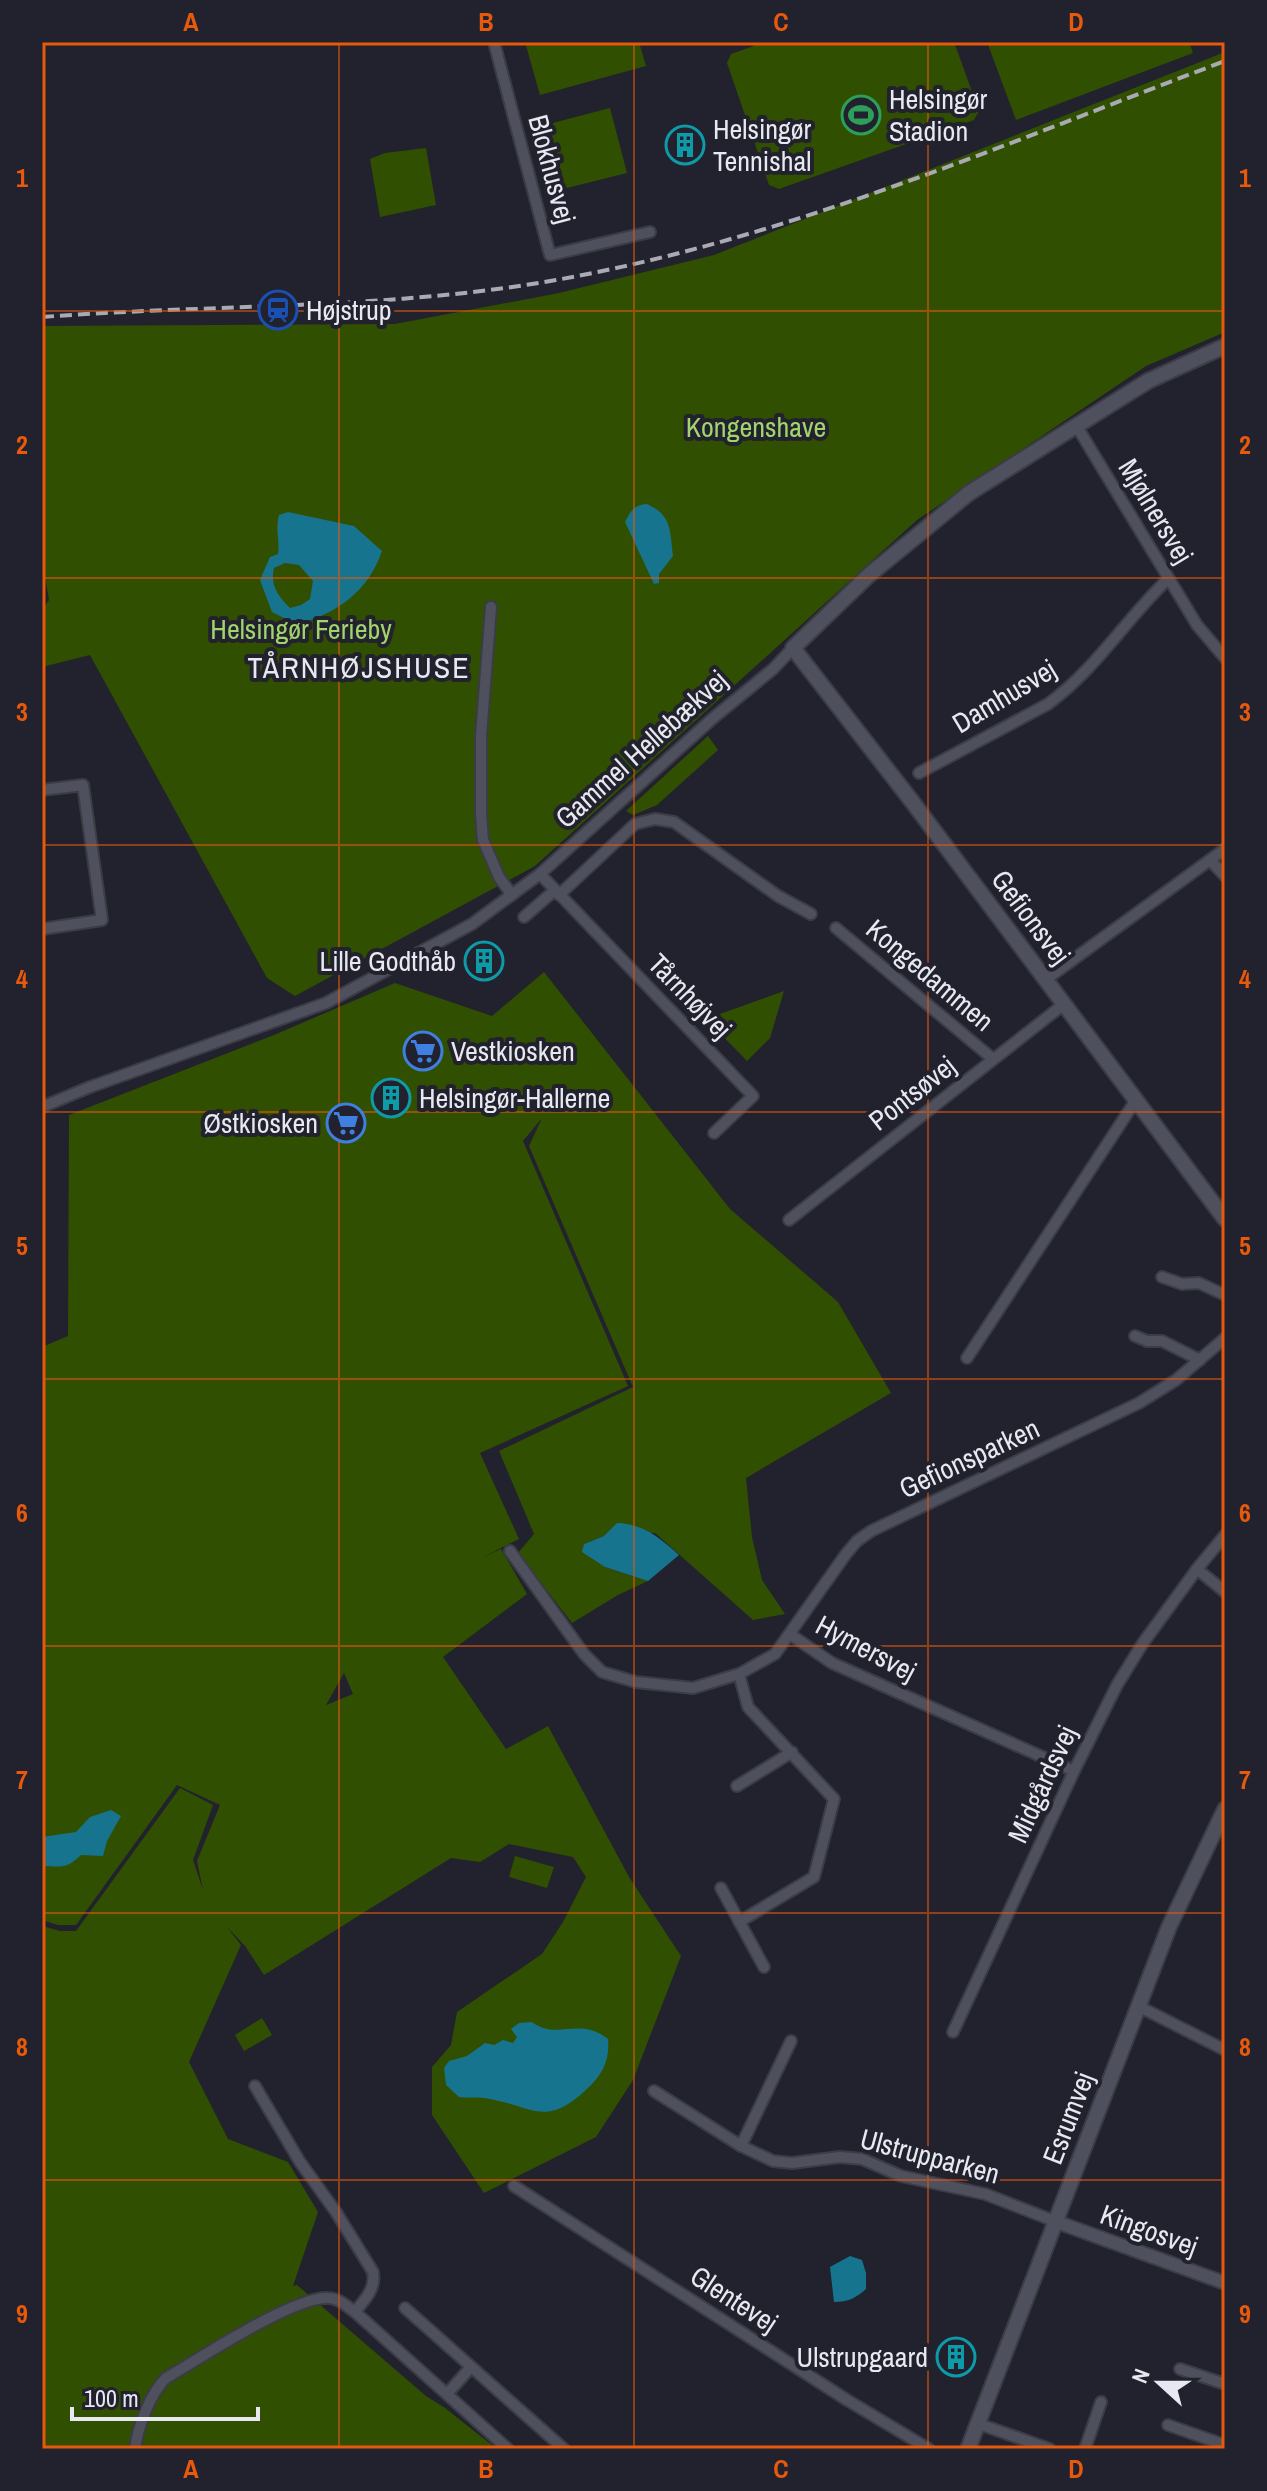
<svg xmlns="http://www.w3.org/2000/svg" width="1267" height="2491" font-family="'Archivo Narrow',sans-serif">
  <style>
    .green { fill: #314f01; fill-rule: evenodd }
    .water { fill: #16748e; fill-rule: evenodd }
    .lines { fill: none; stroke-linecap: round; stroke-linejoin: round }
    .minor-casing { stroke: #3b3c45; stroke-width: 14 }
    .tertiary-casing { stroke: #3b3c45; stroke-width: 16 }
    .secondary-casing { stroke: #3b3c45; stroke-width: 18 }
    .minor { stroke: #4f505d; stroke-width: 10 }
    .tertiary { stroke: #4f505d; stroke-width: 12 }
    .secondary { stroke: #4f505d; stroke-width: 14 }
    .rail { stroke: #a9aab3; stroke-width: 4; stroke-dasharray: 12 6; stroke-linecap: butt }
    .grid { fill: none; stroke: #e8590c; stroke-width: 2; stroke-opacity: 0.55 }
    .labels { text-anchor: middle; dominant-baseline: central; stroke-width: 8; stroke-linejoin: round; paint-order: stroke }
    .poi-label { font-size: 28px; fill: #e7e8f0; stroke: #21222d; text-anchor: start }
    .street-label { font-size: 28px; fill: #e7e8f0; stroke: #21222d }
    .park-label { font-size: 28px; fill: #a2d36d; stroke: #21222d }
    .neighbourhood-label { font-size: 30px; letter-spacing: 2px; fill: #e7e8f0; stroke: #21222d }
    .neatline { fill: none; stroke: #e8590c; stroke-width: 3 }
    .grid-label { font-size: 26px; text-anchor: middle; font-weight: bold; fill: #e8590c }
  </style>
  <rect width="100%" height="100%" fill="#21222d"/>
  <g class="green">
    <polygon points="525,42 639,42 646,66 540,95"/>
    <polygon points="765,42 954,42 979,111 974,120 779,189 769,185 727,63 731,54"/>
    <polygon points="987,42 1189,42 1193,53 1016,120"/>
    <polygon points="1225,52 1225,332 1146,366 917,520 535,866 295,996 267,978 90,655 42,667 42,610 49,600 45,577 42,574 42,326 395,324 559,293 714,255"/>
    <polygon points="610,108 627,173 563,189 545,125"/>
    <polygon points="426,148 436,205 380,217 370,159 385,153"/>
    <polygon points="708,736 718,750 657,805 633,815 626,811"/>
    <path d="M544,972L730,1209L838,1302L891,1393L746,1478L752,1537L762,1580L785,1614L753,1620L655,1533L604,1536L584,1544L605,1567L648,1581L618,1595L572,1623L518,1553L534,1534L499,1451L633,1387L529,1146L542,1118L523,1141L628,1386L480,1453L519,1539L483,1557L501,1549L527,1594L443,1657L506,1749L548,1726L629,1877L681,1956L633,2080L596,2137L484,2193L432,2115V2067L451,2045L457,2012L542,1954L563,1922L586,1877L573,1857L509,1844L480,1862L451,1858L264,1975L245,1946L226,1926L241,1945L189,2062L228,2139L288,2162L318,2212L293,2286L297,2285L426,2396L445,2408L497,2449H42V1926L60,1931H76L180,1788L213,1805L193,1860L203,1890L197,1861L220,1805L177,1785L76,1925H58L42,1920V1347L68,1336L69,1115L274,1035L395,983L492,1016ZM344,1673L353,1694L326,1705Z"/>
    <polygon points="784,991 770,1038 747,1061 706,1019"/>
    <polygon points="515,1856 554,1867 547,1888 509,1877"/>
    <polygon points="262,2018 272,2035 244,2051 235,2035"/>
  </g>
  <g class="water">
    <path d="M647,504C672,515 670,531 673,556L659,574V583L654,584L625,522C631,511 633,505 647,504Z"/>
    <path d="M288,512L354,526L382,551C368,591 338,614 296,624L272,612L260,580L270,557L278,554C280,540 275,530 279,515ZM285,563L299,565L313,581L310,599L301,605L290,608C278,596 270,585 274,568Z"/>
    <path d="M617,1523C644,1524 660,1538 679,1555L648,1581L605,1567L582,1552L584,1544L604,1536Z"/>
    <path d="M111,1810L121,1816L107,1841L103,1856L81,1855C65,1870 62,1866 42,1866V1837L76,1832L90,1817Z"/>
    <path d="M532,2022C557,2041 579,2016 608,2039C610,2059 603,2074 588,2088C544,2130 533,2105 484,2098C476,2097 467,2098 459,2097L446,2085L444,2068L449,2061L467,2056L485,2043L494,2045L503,2040L513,2043L517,2037L511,2029L519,2023Z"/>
    <path d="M850,2256L862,2260L866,2273V2289C856,2298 848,2302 834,2302L830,2267Z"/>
  </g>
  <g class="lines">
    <g class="minor-casing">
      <g id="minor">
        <polyline points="494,42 550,255 650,232"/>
        <polyline points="1076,425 1197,625 1225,658"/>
        <polyline points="491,607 481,736 481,814 483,840 499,877 512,895"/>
        <path d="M919,773L1048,704C1096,669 1126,619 1168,579"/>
        <polyline points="42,790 83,785 102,920 42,929"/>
        <polyline points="1210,860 1225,876"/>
        <polyline points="540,874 753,1096 714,1133"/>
        <polyline points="559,895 635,824 655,819 674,822 778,896 811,914"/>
        <polyline points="524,917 555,890"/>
        <polyline points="836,928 993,1059"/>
        <polyline points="1045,980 1225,849"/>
        <polyline points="42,1107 90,1087 326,1003 472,924 540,874 712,719 773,669 793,648"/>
        <polyline points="789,1220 1064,1004"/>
        <polyline points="1162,1277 1182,1284 1199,1283 1225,1295"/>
        <polyline points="1135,1336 1147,1341 1162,1341 1200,1360"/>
        <polyline points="967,1358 1136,1100"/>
        <polyline points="510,1551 584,1654 602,1672 636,1682 693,1688 739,1674 775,1654 846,1554 857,1541 871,1531 1139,1403 1176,1380 1225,1338"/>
        <polyline points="1197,1569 1225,1592"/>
        <polyline points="791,1635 832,1663 1074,1771"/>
        <polyline points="739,1674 748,1707 834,1799 814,1877 739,1922"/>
        <polyline points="737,1786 792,1752"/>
        <polyline points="721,1888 764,1967"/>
        <polyline points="1138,2006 1225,2050"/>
        <polyline points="953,2032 1074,1771 1117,1685 1143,1643 1197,1569 1225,1535"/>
        <path d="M255,2086L300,2162L336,2212L373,2272C376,2289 365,2299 355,2312"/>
        <polyline points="654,2091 741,2146 773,2161 792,2163 840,2157 862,2159 901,2176 985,2194 1057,2222"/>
        <polyline points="741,2146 791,2041"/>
        <polyline points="514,2186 847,2400 929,2449"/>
        <polyline points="405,2308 564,2449"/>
        <polyline points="1180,2369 1225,2384"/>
        <polyline points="447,2394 471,2367"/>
        <polyline points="979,2424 1050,2449"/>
        <polyline points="1168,2425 1225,2445"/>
        <path d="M135,2449C138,2426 150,2394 166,2378C199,2359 294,2296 328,2298C339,2298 346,2306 355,2312L508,2449"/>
        <polyline points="1085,2449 1101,2402"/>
      </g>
    </g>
    <g class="tertiary-casing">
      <polyline id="tertiary" points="1057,2222 1225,2283"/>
    </g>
    <g class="secondary-casing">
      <g id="secondary">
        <polyline points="1225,346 1148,381 969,493 869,575 793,648 914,804 1225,1219"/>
        <polyline points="968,2449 1169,1927 1225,1809"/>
      </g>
    </g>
    <use href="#minor" class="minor"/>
    <use href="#tertiary" class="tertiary"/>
    <use href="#secondary" class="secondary"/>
    <path class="rail" d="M42,317C213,304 386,310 556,280C787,239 1006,143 1225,61"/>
  </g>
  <path class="grid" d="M339,42V2449M634,42V2449M928,42V2449M42,311H1225M42,578H1225M42,845H1225M42,1112H1225M42,1379H1225M42,1646H1225M42,1913H1225M42,2180H1225"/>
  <defs>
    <g id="stadium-ring" transform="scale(2)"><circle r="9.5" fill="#21222d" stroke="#2e9e5b" stroke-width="1.5"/><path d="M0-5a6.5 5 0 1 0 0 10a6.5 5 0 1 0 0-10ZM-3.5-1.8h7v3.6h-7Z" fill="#2e9e5b"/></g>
    <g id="building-ring" transform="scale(2)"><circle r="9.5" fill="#21222d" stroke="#0f9aa8" stroke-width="1.5"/><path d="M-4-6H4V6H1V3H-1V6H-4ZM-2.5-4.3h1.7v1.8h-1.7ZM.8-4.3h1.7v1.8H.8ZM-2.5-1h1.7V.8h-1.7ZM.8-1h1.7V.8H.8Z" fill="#0f9aa8"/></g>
    <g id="station-ring" transform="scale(2)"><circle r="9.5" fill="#21222d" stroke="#1a4fb4" stroke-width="1.5"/><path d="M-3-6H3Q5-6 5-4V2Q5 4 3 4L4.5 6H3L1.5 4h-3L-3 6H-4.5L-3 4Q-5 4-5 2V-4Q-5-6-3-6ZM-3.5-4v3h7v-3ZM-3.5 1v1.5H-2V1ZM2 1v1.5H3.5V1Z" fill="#1a4fb4"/></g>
    <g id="supermarket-ring" transform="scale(2)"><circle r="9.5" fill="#21222d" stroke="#3f7fe0" stroke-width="1.5"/><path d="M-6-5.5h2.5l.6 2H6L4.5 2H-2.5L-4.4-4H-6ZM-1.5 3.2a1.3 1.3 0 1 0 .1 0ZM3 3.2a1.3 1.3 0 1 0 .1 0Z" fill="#3f7fe0"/></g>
  </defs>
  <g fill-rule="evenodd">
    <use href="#stadium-ring" x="861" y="115"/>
    <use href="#building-ring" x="685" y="145"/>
    <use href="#station-ring" x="278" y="310"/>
    <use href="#building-ring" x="484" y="961"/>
    <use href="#supermarket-ring" x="423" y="1051"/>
    <use href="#building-ring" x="391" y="1098"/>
    <use href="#supermarket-ring" x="346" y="1123"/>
    <use href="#building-ring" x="956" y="2357"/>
  </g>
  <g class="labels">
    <g class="poi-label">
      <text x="889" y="99">Helsingør<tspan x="889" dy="32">Stadion</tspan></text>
      <text x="713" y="129">Helsingør<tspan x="713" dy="32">Tennishal</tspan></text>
      <text x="306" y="310">Højstrup</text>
      <text x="456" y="961" text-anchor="end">Lille Godthåb</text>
      <text x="451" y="1051">Vestkiosken</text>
      <text x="419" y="1098">Helsingør-Hallerne</text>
      <text x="318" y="1123" text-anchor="end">Østkiosken</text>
      <text x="928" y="2357" text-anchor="end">Ulstrupgaard</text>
    </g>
    <g class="street-label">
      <text transform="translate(552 169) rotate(75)">Blokhusvej</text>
      <text transform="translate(1156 511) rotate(59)">Mjølnersvej</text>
      <text transform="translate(1004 696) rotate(-31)">Damhusvej</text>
      <text transform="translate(641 749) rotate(-42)">Gammel Hellebækvej</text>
      <text transform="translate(1031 917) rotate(53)">Gefionsvej</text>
      <text transform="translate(930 975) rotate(40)">Kongedammen</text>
      <text transform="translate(690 996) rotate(46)">Tårnhøjvej</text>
      <text transform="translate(912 1093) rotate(-38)">Pontsøvej</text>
      <text transform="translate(969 1458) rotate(-25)">Gefionsparken</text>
      <text transform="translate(866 1648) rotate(28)">Hymersvej</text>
      <text transform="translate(1042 1784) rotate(-65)">Midgårdsvej</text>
      <text transform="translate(1068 2118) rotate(-69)">Esrumvej</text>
      <text transform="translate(930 2156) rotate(15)">Ulstrupparken</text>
      <text transform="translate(1149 2230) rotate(20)">Kingosvej</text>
      <text transform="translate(734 2299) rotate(33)">Glentevej</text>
    </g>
    <g class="park-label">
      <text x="756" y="427">Kongenshave</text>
      <text x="301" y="629">Helsingør Ferieby</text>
    </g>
    <g class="neighbourhood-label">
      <text x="359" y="667">TÅRNHØJSHUSE</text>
    </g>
  </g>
  <rect width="1267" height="2491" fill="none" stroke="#21222d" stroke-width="88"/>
  <g transform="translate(1159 2383) rotate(291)" stroke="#21222d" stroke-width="6" paint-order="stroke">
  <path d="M0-6L14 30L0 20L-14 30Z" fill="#e7e8f0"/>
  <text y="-12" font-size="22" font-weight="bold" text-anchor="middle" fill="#e7e8f0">N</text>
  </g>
  <path d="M72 2407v12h186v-12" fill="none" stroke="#e7e8f0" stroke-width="4"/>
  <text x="84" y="2407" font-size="24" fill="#e7e8f0" stroke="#21222d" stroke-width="6" paint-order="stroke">100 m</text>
  <rect x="44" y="44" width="1179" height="2403" class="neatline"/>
  <g class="grid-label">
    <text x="191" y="31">A</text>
    <text x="486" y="31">B</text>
    <text x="781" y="31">C</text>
    <text x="1076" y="31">D</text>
    <text x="22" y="187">1</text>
    <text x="1245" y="187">1</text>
    <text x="22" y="454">2</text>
    <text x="1245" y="454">2</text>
    <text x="22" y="721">3</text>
    <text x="1245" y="721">3</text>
    <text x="22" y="988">4</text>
    <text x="1245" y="988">4</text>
    <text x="22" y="1255">5</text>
    <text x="1245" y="1255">5</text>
    <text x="22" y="1522">6</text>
    <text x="1245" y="1522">6</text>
    <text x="22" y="1789">7</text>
    <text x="1245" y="1789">7</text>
    <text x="22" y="2056">8</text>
    <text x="1245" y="2056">8</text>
    <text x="22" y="2323">9</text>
    <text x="1245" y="2323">9</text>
    <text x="191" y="2478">A</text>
    <text x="486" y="2478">B</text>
    <text x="781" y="2478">C</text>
    <text x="1076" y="2478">D</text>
  </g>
</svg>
